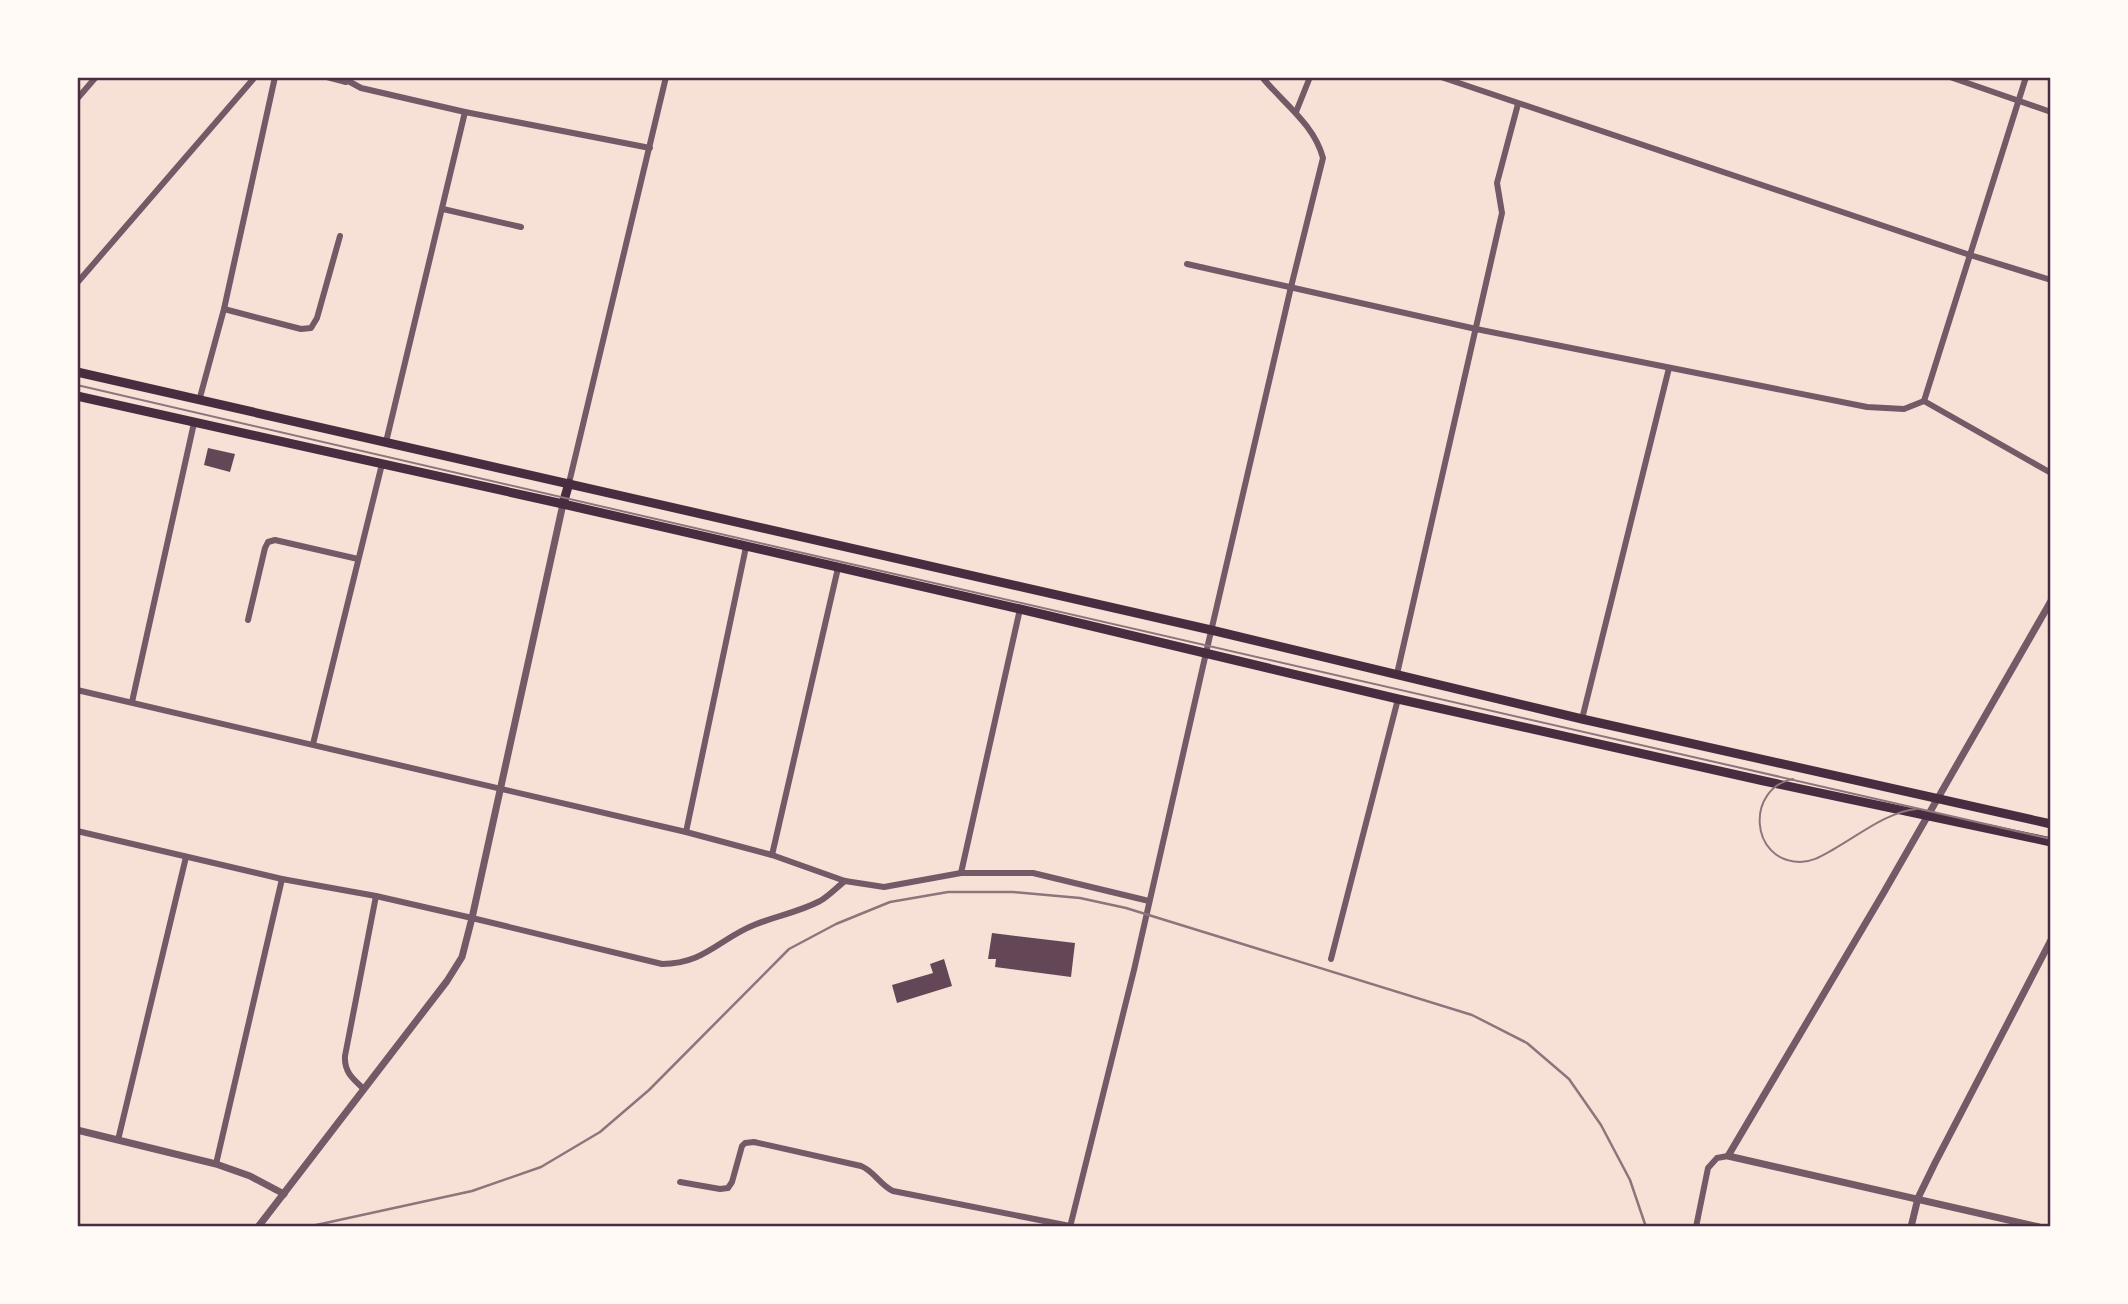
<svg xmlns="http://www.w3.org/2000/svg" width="2128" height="1304" font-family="'Noto Sans',sans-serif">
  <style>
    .building { fill: #644757 }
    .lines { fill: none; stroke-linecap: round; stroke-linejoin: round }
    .minor { stroke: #755966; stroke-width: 6 }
    .tertiary { stroke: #755966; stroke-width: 7 }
    .primary { stroke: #4a2c40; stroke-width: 9 }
    .tram { stroke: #8f747c; stroke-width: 2 }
    .rail { stroke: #8f747c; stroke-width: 2.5 }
    .neatline { fill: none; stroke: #4a2c40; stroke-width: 2.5 }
  </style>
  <rect width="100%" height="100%" fill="#f7e1d7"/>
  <g class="building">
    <polygon points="208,448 235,454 230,472 204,465"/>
    <polygon points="992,933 1075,943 1071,977 995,967 996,959 988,959"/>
    <polygon points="944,959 952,986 897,1003 892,985 933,973 930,964"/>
  </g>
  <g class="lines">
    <g class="minor">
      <polyline points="327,77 346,82"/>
      <polyline points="341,77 361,88 465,112 650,148"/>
      <polyline points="1441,77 1970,255 2051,280"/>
      <polyline points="1950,77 2051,112"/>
      <polyline points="77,99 96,77"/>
      <polyline points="1296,112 1310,77"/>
      <polyline points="443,209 521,227"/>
      <polyline points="1187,264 1476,329 1867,407 1904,409 1924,401 2051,473"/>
      <polyline points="77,283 255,77"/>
      <polyline points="224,309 301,329 311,328 317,318 340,236"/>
      <polyline points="199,401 224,309 275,77"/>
      <polyline points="1924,401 2026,77"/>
      <polyline points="386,442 465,112"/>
      <polyline points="569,483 666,77"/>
      <polyline points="248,620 265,548 268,542 275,540 358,559"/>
      <polyline points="1397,674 1502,213 1497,183 1518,104"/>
      <polyline points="77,690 686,832 772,855 845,881 884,887 961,873 1033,873 1149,901"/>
      <polyline points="132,702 194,423"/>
      <polyline points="1582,719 1669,368"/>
      <polyline points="313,744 382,464"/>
      <path d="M77,831L282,879L376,896L472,918L662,964C704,964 719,939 754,925C776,916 799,912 820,901C829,896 837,887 845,881"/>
      <polyline points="686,832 746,547"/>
      <polyline points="772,855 838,568"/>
      <polyline points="961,873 1020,609"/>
      <polyline points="1331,959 1398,699"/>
      <path d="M364,1089C353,1079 344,1072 345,1056L376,896"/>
      <polyline points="118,1140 186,857"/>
      <polyline points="216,1164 282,879"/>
      <path d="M680,1182L720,1189L728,1188L732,1182L742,1146L745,1143L754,1142L861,1166C874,1171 880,1185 893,1191L1070,1226"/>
      <path d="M1070,1227L1134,970L1206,653L1291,287L1323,158C1314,124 1283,103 1262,77"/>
      <polyline points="1696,1227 1708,1168 1717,1158 1728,1156"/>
    </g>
    <g class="tertiary">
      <polyline points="77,1130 216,1164 250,1176 284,1194"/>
      <polyline points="258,1227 447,981 462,957 472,918 563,504"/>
      <polyline points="1911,1227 1918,1198 1935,1163 2051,940"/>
      <polyline points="2039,1227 1728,1156 1884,892 2051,601"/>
    </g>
    <g class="primary">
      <polyline points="77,372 1211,630 1582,719 2051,824"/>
      <polyline points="77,396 563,504 1020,609 1398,699 1764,781 2051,842"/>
      <polyline points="563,504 569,483"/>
    </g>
    <g class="tram">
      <polyline points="77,385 816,556 2051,839"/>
      <path d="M1793,779C1746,788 1749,861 1800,862C1813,862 1823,855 1834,849C1859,835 1887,812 1916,809"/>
    </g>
    <polyline class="rail" points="307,1227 472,1191 541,1167 600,1132 649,1090 789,949 836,924 890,902 948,892 1013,892 1080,898 1126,908 1472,1015 1527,1043 1569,1079 1601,1125 1630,1180 1646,1227"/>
  </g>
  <rect width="2128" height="1304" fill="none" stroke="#fffaf5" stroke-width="158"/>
  <rect x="79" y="79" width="1970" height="1146" class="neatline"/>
</svg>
